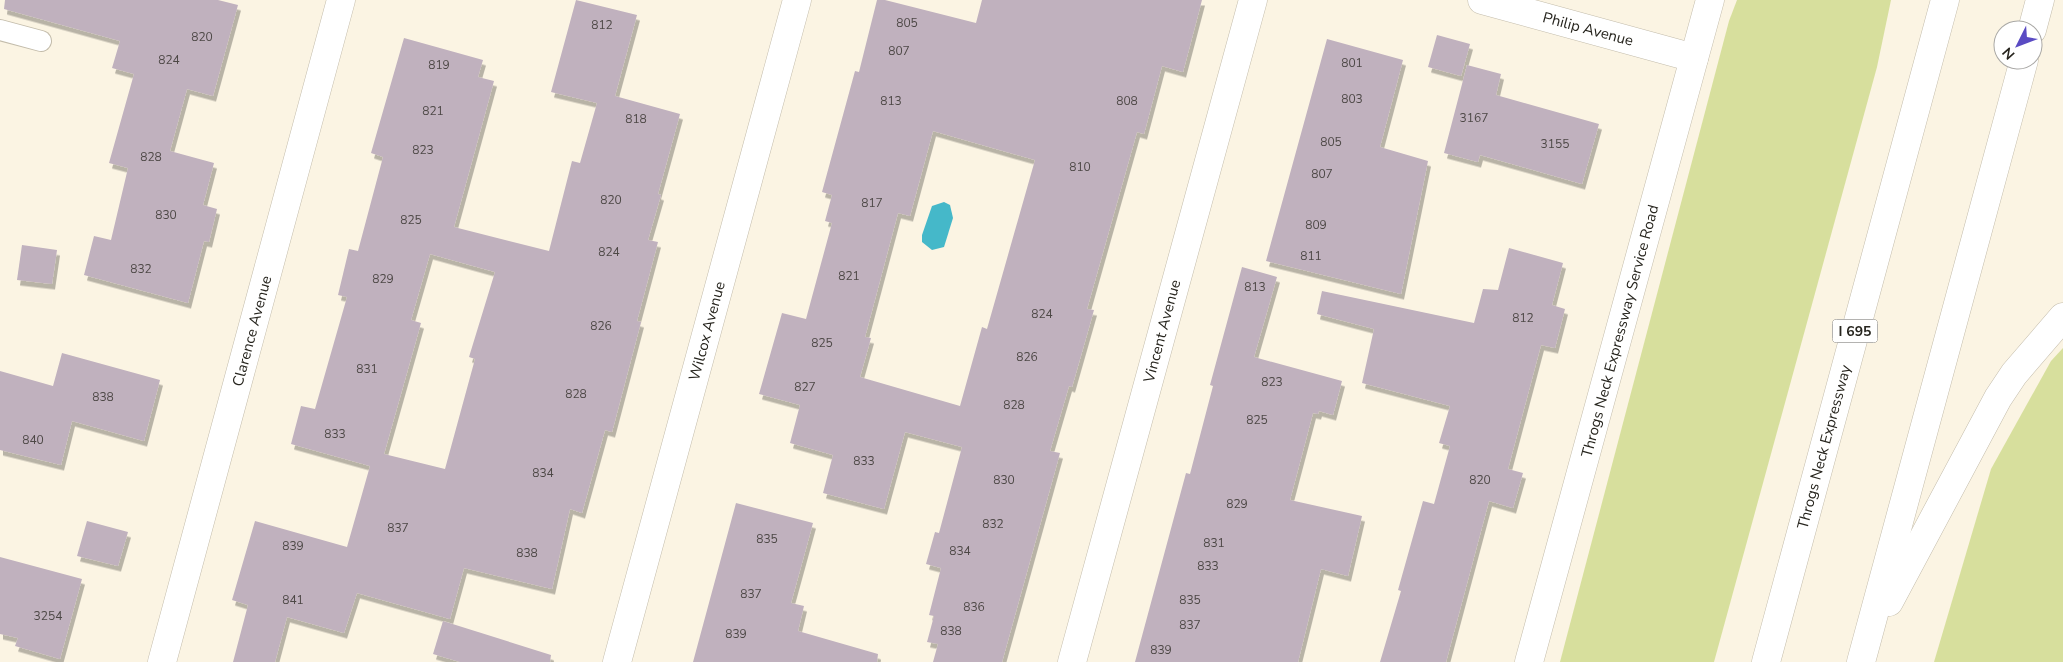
<svg xmlns="http://www.w3.org/2000/svg" width="2063" height="662" font-family="'Nunito Sans',sans-serif">
  <style>
    .green { fill: #d7df9d }
    .water { fill: #45b8c9 }
    .building { fill: #c0b1be; fill-rule: evenodd; filter: url(#shadow) }
    .lines { fill: none; stroke-linecap: round; stroke-linejoin: round }
    .service-casing { stroke: #c3bcab; stroke-width: 22 }
    .minor-casing { stroke: #c3bcab; stroke-width: 29 }
    .tertiary-casing { stroke: #c3bcab; stroke-width: 29 }
    .motorway-casing { stroke: #c3bcab; stroke-width: 29 }
    .service { stroke: #fff; stroke-width: 20 }
    .minor { stroke: #fff; stroke-width: 28 }
    .tertiary { stroke: #fff; stroke-width: 28 }
    .motorway { stroke: #fff; stroke-width: 28 }
    .labels { text-anchor: middle; dominant-baseline: central; stroke-width: 4; stroke-linejoin: round; paint-order: stroke }
    .number-label { font-size: 12px; fill: #4d4846 }
    .shield { fill: #fff; stroke: #686662; stroke-width: 1 }
    .shield-label { font-size: 14px; font-weight: bold; fill: #27251e }
    .street-label { font-size: 15px; fill: #27251e; stroke: #fff }
  </style>
  <defs>
    <filter id="shadow"><feDropShadow dx="3" dy="5.5" stdDeviation="0" flood-color="#0004"/></filter>
  </defs>
  <rect width="100%" height="100%" fill="#fbf4e3"/>
  <g class="green">
    <polygon points="1737,0 1891,0 1877,67 1714,662 1560,662 1729,21"/>
    <polygon points="2063,348 2063,662 1934,662 1991,469 2051,361"/>
  </g>
  <polygon class="water" points="944,202 950,205 953,218 944,247 932,250 922,242 922,235 932,206"/>
  <g class="building">
    <polygon points="5,0 218,0 238,5 213,96 187,89 170,151 214,163 203,205 217,209 209,242 204,241 188,303 84,275 94,236 111,240 128,168 109,163 134,74 112,68 120,41 4,9"/>
    <path d="M576,0L637,15L615,96L680,114L658,194L661,195L648,240L658,242L637,321L641,322L612,432L605,430L582,513L570,509L552,589L464,568L450,619L357,593L344,633L287,617L275,662H233L248,605L232,600L255,521L347,547L370,466L291,444L301,406L315,409L347,297L338,295L349,249L358,251L383,157L371,153L404,38L483,60L478,77L494,81L454,227L549,251L572,161L580,163L597,103L551,92ZM430,254L495,272L469,357L475,359L445,469L384,454L421,323L411,320Z"/>
    <path d="M877,0H885L976,23L982,0H1202L1183,72L1162,66L1144,134L1137,132L1087,309L1094,310L1072,387L1069,386L1050,451L1060,453L1002,662H933L938,644L927,642L934,616L929,615L941,568L926,564L935,532L939,533L962,447L905,432L884,509L823,493L833,455L790,443L800,405L759,394L782,313L806,319L832,223L825,221L832,195L822,192L855,71L859,72ZM933,131L1035,160L987,329L982,327L960,406L860,377L871,338L865,337L898,213L910,216Z"/>
    <polygon points="1437,35 1470,44 1461,76 1428,67"/>
    <polygon points="1327,39 1403,60 1380,147 1428,161 1401,294 1266,261"/>
    <polygon points="1467,65 1501,74 1496,95 1599,124 1582,184 1480,155 1478,162 1444,153"/>
    <polygon points="22,245 57,250 52,284 17,280"/>
    <polygon points="1509,248 1563,263 1552,305 1565,309 1555,348 1541,345 1508,469 1523,473 1513,508 1489,501 1446,662 1380,662 1401,591 1398,590 1423,501 1434,504 1450,446 1439,443 1450,406 1362,383 1374,329 1317,314 1322,291 1474,323 1483,289 1498,290"/>
    <polygon points="1242,267 1277,277 1254,357 1342,381 1333,415 1319,411 1318,414 1313,413 1290,500 1362,516 1348,576 1321,569 1298,662 1135,662 1186,473 1190,474 1213,386 1210,385"/>
    <polygon points="62,353 160,380 144,441 72,421 61,465 0,450 0,371 53,386"/>
    <polygon points="736,503 813,523 791,603 804,606 798,631 878,654 877,662 693,662"/>
    <polygon points="87,521 128,532 118,566 77,556"/>
    <polygon points="0,557 82,579 60,659 15,646 18,638 0,634"/>
    <polygon points="443,621 551,655 550,662 460,662 433,654"/>
  </g>
  <g class="lines">
    <g class="service-casing">
      <polyline id="service" points="0,30 41,41"/>
    </g>
    <g class="minor-casing">
      <g id="minor">
        <polyline points="1482,0 1694,58"/>
        <polyline points="162,662 341,0"/>
        <polyline points="617,662 797,0"/>
        <polyline points="1072,662 1253,0"/>
      </g>
    </g>
    <g class="tertiary-casing">
      <polyline id="tertiary" points="1529,662 1710,0"/>
    </g>
    <g class="motorway-casing">
      <g id="motorway">
        <polyline points="2032,30 2040,0"/>
        <polyline points="1889,602 1998,398 2014,374 2063,317"/>
        <polyline points="1766,662 1945,0"/>
        <polyline points="1861,662 2024,60"/>
      </g>
    </g>
    <use href="#service" class="service"/>
    <use href="#minor" class="minor"/>
    <use href="#tertiary" class="tertiary"/>
    <use href="#motorway" class="motorway"/>
  </g>
  <g class="labels">
    <g class="number-label">
      <text x="907" y="23">805</text>
      <text x="602" y="25">812</text>
      <text x="202" y="37">820</text>
      <text x="899" y="51">807</text>
      <text x="169" y="60">824</text>
      <text x="1352" y="63">801</text>
      <text x="439" y="65">819</text>
      <text x="1352" y="99">803</text>
      <text x="891" y="101">813</text>
      <text x="1127" y="101">808</text>
      <text x="433" y="111">821</text>
      <text x="1474" y="118">3167</text>
      <text x="636" y="119">818</text>
      <text x="1331" y="142">805</text>
      <text x="1555" y="144">3155</text>
      <text x="423" y="150">823</text>
      <text x="151" y="157">828</text>
      <text x="1080" y="167">810</text>
      <text x="1322" y="174">807</text>
      <text x="611" y="200">820</text>
      <text x="872" y="203">817</text>
      <text x="166" y="215">830</text>
      <text x="411" y="220">825</text>
      <text x="1316" y="225">809</text>
      <text x="609" y="252">824</text>
      <text x="1311" y="256">811</text>
      <text x="141" y="269">832</text>
      <text x="849" y="276">821</text>
      <text x="383" y="279">829</text>
      <text x="1255" y="287">813</text>
      <text x="1042" y="314">824</text>
      <text x="1523" y="318">812</text>
      <text x="601" y="326">826</text>
      <text x="822" y="343">825</text>
      <text x="1027" y="357">826</text>
      <text x="367" y="369">831</text>
      <text x="1272" y="382">823</text>
      <text x="805" y="387">827</text>
      <text x="576" y="394">828</text>
      <text x="103" y="397">838</text>
      <text x="1014" y="405">828</text>
      <text x="1257" y="420">825</text>
      <text x="335" y="434">833</text>
      <text x="33" y="440">840</text>
      <text x="864" y="461">833</text>
      <text x="543" y="473">834</text>
      <text x="1004" y="480">830</text>
      <text x="1480" y="480">820</text>
      <text x="1237" y="504">829</text>
      <text x="993" y="524">832</text>
      <text x="398" y="528">837</text>
      <text x="767" y="539">835</text>
      <text x="1214" y="543">831</text>
      <text x="293" y="546">839</text>
      <text x="960" y="551">834</text>
      <text x="527" y="553">838</text>
      <text x="1208" y="566">833</text>
      <text x="751" y="594">837</text>
      <text x="293" y="600">841</text>
      <text x="1190" y="600">835</text>
      <text x="974" y="607">836</text>
      <text x="48" y="616">3254</text>
      <text x="1190" y="625">837</text>
      <text x="951" y="631">838</text>
      <text x="736" y="634">839</text>
      <text x="1161" y="650">839</text>
    </g>
    <rect class="shield" x="1832.5" y="319.5" width="45" height="23" rx="4"/>
    <g class="shield-label">
      <text x="1855" y="331">I 695</text>
    </g>
    <g class="street-label">
      <text transform="translate(1588 29) rotate(15)">Philip Avenue</text>
      <text transform="translate(252 331) rotate(-75)">Clarence Avenue</text>
      <text transform="translate(707 331) rotate(-75)">Wilcox Avenue</text>
      <text transform="translate(1162 331) rotate(-75)">Vincent Avenue</text>
      <text transform="translate(1620 331) rotate(-75)">Throgs Neck Expressway Service Road</text>
      <text transform="translate(1824 447) rotate(-75)">Throgs Neck Expressway</text>
    </g>
  </g>
  <g transform="translate(2018 45) rotate(228)"><circle r="24" fill="#ffffff" stroke="#a9a8a5"/>
  <path d="M0-4L9 19L0 12L-9 19Z" fill="#5a4bc3"/>
  <text y="-8" font-size="14" font-weight="bold" text-anchor="middle" fill="#27251e">N</text>
  </g>
</svg>
